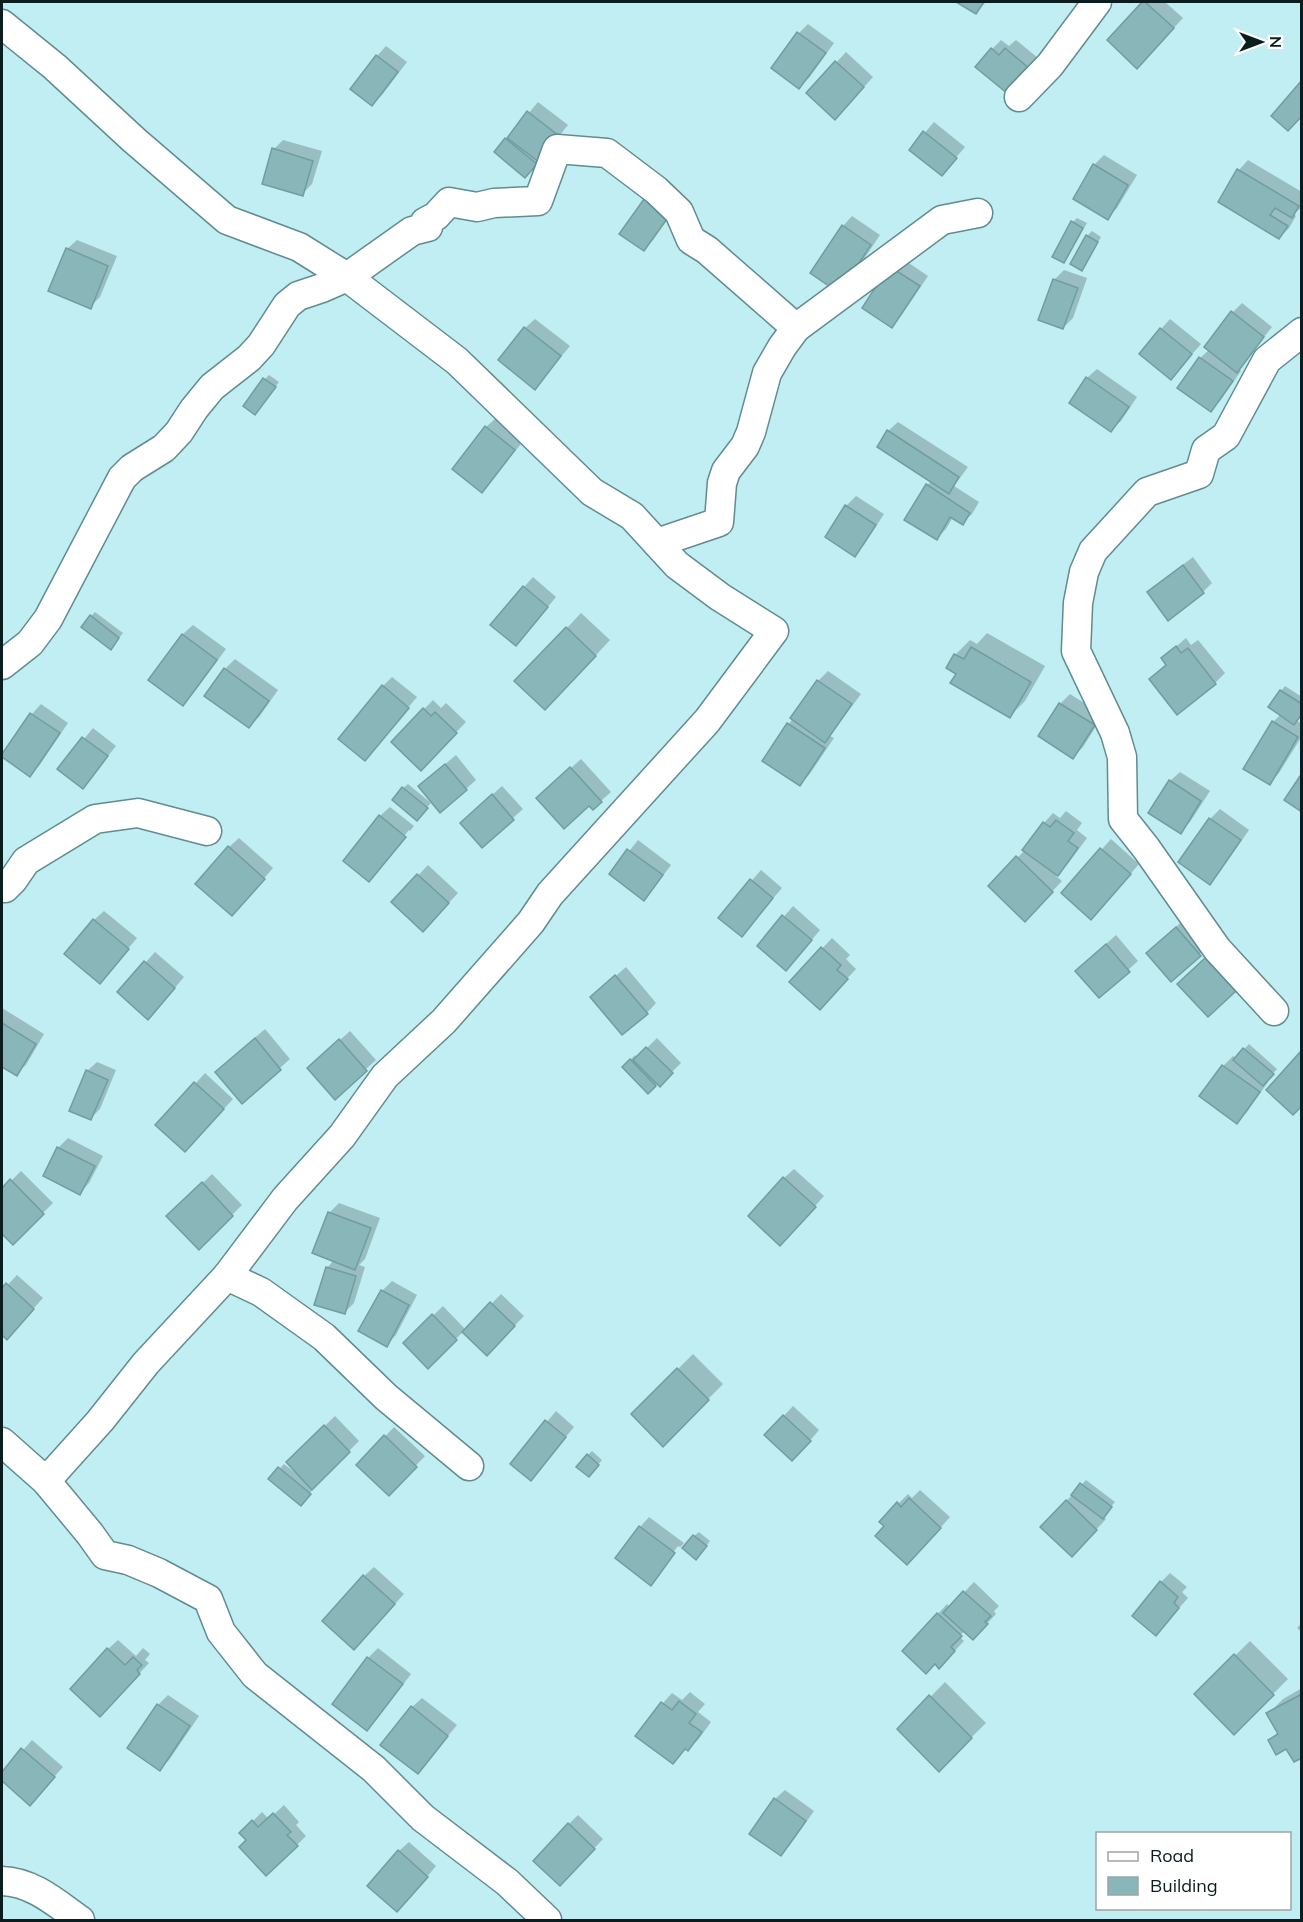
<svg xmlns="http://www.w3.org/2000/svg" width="1303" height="1922" font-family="Mulish,sans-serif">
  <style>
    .shadow { fill: #0003 }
    .building { fill: #89b6b9; stroke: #719da1; stroke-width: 1.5 }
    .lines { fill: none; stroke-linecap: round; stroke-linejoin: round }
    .minor-casing { stroke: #608c90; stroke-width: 31 }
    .minor { stroke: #fff; stroke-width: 28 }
  </style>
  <rect width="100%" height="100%" fill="#c0eef2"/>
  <g class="shadow">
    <polygon points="959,2 986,2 976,12"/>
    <polygon points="1144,2 1165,2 1183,18 1147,57 1109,40"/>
    <polygon points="808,24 834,43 809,78 799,87 799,33"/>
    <polygon points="1001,40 1009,46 1016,40 1038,58 1018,83 992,49"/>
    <polygon points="386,46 407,62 382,95 372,104 377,56"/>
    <polygon points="846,52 873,77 845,108 808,93"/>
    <polygon points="538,102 568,125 535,166 496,152"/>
    <polygon points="934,122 965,147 942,174 911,149"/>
    <polygon points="283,140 322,151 312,184 302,194 274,149"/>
    <polygon points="1104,155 1137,175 1117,208 1108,218 1094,165"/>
    <polygon points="1248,160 1302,192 1302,207 1294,214 1296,216 1289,228 1279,238 1220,201 1239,170"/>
    <polygon points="645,200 677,206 653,240 643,249 621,233"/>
    <polygon points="852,216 880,235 849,281 843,226"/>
    <polygon points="1077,218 1087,223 1068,257 1064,262 1073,222"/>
    <polygon points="1092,231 1101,237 1086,264 1082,269 1072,264 1087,236"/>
    <polygon points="77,240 117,256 100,297 90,307 67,249"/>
    <polygon points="900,257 928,276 901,316 892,326 864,307"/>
    <polygon points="1064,270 1087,278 1073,318 1063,328 1054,280"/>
    <polygon points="1242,303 1272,327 1238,369 1241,371 1220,401 1211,410 1200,358 1209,350 1233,312"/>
    <polygon points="535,319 570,346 535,388 525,328"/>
    <polygon points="1170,319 1201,344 1171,378 1161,329"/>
    <polygon points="1097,369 1137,397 1121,421 1111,430 1087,378"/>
    <polygon points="269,375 279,382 259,409 265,379"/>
    <polygon points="496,418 524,440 491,482 482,491 486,427"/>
    <polygon points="898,422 968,467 954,486 979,502 972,514 962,523 953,517 946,529 936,539 927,485 932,481 888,431"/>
    <polygon points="856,496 884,514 864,545 855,555 827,536 846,506"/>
    <polygon points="1193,557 1212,583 1203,592 1149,592 1159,583"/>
    <polygon points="533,577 556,597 525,635 524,587"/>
    <polygon points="95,612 123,633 115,643 91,616"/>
    <polygon points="581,613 610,640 560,694 567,628"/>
    <polygon points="193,625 226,649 193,694 183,704 150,679 183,634"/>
    <polygon points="987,633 1045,666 1025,701 1010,716 958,673 955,655 970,640 977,644"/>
    <polygon points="1186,638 1191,645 1198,640 1225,673 1215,683 1151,679 1167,664 1163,658"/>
    <polygon points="235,659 278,690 259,717 249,726 206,695 225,669"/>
    <polygon points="828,671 861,694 830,736 834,738 809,775 800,784 764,761 818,681"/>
    <polygon points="392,677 417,697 365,759 383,686"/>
    <polygon points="1285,686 1302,697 1302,714 1297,721 1302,724 1302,736 1279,773 1270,783 1273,722 1281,714 1281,691"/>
    <polygon points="1070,694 1103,715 1083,747 1073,757 1040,736 1060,704"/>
    <polygon points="433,700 441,708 446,703 466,722 421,769 393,741"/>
    <polygon points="41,704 68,723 39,766 29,775 2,756 32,714"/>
    <polygon points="93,728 116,746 83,787 59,769"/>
    <polygon points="456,755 476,780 466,789 430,777"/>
    <polygon points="581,759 611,792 593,808 589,804 548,789"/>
    <polygon points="1180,772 1210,791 1190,822 1180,832 1170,781"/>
    <polygon points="408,784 431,803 421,814 403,788"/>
    <polygon points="502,786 523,809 482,846 472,813"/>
    <polygon points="390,807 414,826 410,831 409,830 376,872 378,872 369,880 380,816"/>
    <polygon points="1220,809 1249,830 1219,873 1210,883 1180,862 1210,819"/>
    <polygon points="1066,811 1082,823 1077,830 1087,838 1067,865 1056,876 1062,881 1035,910 990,886 1025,850 1044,823 1053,813 1060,818"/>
    <polygon points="239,838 273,868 241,905 229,847"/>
    <polygon points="1111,839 1139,864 1101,908 1063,893"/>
    <polygon points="638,840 671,865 653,889 644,899 611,874"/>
    <polygon points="428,865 458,893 433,920 393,902"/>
    <polygon points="761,870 782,888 742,935 720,917"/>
    <polygon points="793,906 820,930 796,959 759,946"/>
    <polygon points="104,911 137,938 100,982 94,920"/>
    <polygon points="1186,918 1210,945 1171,980 1158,943"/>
    <polygon points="1116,935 1138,961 1099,996 1087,961"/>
    <polygon points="832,938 850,955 846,959 856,969 829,998 791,982"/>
    <polygon points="1215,949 1244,980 1208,1015 1179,984"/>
    <polygon points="155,952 184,977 158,1008 119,992"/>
    <polygon points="626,967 656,1003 647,1013 602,988"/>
    <polygon points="2,1008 44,1034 26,1065 16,1074 2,1065"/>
    <polygon points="265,1029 290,1059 242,1102 226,1063"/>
    <polygon points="350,1031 376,1060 335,1097 319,1059"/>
    <polygon points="657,1038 681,1063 660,1084 658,1083 648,1092 624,1067 635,1055 637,1058"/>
    <polygon points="1249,1044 1277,1069 1267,1080 1268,1082 1247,1112 1237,1122 1201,1096 1223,1066 1233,1056 1236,1058"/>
    <polygon points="97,1062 116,1070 100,1109 91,1118 87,1071"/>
    <polygon points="205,1073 233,1099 195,1140 158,1125"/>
    <polygon points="68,1138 103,1156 89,1183 80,1193 58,1148"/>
    <polygon points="794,1169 824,1196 790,1234 784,1178"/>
    <polygon points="21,1171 53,1203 13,1243 2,1232 2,1190"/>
    <polygon points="212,1174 242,1205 199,1248 169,1216"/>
    <polygon points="339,1203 380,1218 365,1259 359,1265 365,1267 354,1303 345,1312 327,1268 334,1260 314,1252 330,1212"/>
    <polygon points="17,1275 43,1298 7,1338 2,1333 2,1291"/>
    <polygon points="392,1281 417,1295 396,1335 386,1345 382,1291"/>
    <polygon points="501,1294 524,1316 487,1354 464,1331 428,1366 405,1343 443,1306 466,1330"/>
    <polygon points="693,1354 723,1384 663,1445 633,1414"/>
    <polygon points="793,1406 819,1430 802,1450 766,1435"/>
    <polygon points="556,1411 574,1427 531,1479 512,1464"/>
    <polygon points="335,1416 359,1441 313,1487 314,1488 305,1499 270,1479 284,1464 297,1474 298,1473 288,1462"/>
    <polygon points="394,1427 425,1456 389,1494 358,1465"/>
    <polygon points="592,1451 602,1460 593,1471 588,1455"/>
    <polygon points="1086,1480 1115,1502 1103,1516 1106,1519 1082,1545 1042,1527"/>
    <polygon points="920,1490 950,1517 917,1554 886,1526 898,1504 908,1494 912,1498"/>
    <polygon points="649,1517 684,1543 680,1547 678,1546 657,1575 660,1575 651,1584 617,1558 640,1527"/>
    <polygon points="699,1532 710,1541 701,1553 694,1536"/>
    <polygon points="374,1567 404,1594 364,1638 364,1576"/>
    <polygon points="1170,1573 1187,1587 1182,1592 1188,1598 1156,1634 1161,1582"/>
    <polygon points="974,1582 999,1606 994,1611 996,1614 982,1629 965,1631 959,1636 964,1641 949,1657 936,1663 904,1651 947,1604 950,1607"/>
    <polygon points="1302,1623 1302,1632 1297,1628"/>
    <polygon points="118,1640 136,1656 143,1648 150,1654 145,1660 149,1663 110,1705 108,1649"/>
    <polygon points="1250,1641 1288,1679 1234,1733 1196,1694"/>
    <polygon points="378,1648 411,1674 377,1719 367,1729 368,1658"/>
    <polygon points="945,1682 986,1723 939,1769 899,1729"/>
    <polygon points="1302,1688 1302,1756 1270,1740 1278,1732 1268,1714 1283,1699"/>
    <polygon points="690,1692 705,1704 698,1712 711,1722 698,1740 688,1749 686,1748 673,1762 637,1736 663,1703 672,1693 682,1700"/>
    <polygon points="168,1695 199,1716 169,1760 160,1769 129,1748 158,1705"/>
    <polygon points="422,1698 457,1725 418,1772 412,1707"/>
    <polygon points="32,1740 63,1767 30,1804 2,1779 2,1774"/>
    <polygon points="785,1790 814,1811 790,1845 781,1854 775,1799"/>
    <polygon points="284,1805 299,1822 296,1825 306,1836 297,1845 248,1840 251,1823 262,1812 269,1819"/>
    <polygon points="578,1815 603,1839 570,1874 569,1824"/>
    <polygon points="409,1842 436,1866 407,1901 399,1851"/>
  </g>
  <g class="building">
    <polygon points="956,2 984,2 976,14"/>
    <polygon points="1142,2 1145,2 1174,28 1137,69 1107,40"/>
    <polygon points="797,32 826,53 799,89 771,68"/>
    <polygon points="991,48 999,55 1005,48 1030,69 1008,94 975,67"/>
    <polygon points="376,55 398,72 372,106 350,89"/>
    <polygon points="835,61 864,87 835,120 806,93"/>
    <polygon points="1302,80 1302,116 1288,131 1271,116"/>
    <polygon points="527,111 559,136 539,162 507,138"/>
    <polygon points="923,131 957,158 942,176 909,150"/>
    <polygon points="505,138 537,164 525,178 494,152"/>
    <polygon points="272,148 313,161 303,196 262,184"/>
    <polygon points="1093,164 1128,185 1108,220 1073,199"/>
    <polygon points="1237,169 1299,206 1292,218 1275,208 1270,215 1288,226 1279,239 1218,202"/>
    <polygon points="644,199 669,216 644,251 619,234"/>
    <polygon points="1071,221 1083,228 1064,263 1052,257"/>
    <polygon points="842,225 871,245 839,293 810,273"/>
    <polygon points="1086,235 1098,242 1082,271 1070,264"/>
    <polygon points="66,248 108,266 91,309 48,291"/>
    <polygon points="889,266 920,286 892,328 862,308"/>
    <polygon points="1053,279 1078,288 1063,329 1038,320"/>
    <polygon points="1231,311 1264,337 1237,373 1204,347"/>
    <polygon points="524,327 561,356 535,390 498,360"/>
    <polygon points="1160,328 1192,354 1171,380 1139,354"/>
    <polygon points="1199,357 1233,381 1211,412 1177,388"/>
    <polygon points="1086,377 1129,407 1111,432 1069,403"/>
    <polygon points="263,378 276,387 255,415 243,406"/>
    <polygon points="485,426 515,450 482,493 452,469"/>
    <polygon points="887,430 959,477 949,494 877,447"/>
    <polygon points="926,484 970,513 963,525 950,517 937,540 904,520"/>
    <polygon points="845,505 876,525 855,557 825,537"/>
    <polygon points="1183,565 1204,593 1168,621 1147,592"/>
    <polygon points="523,586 548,607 516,646 490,625"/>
    <polygon points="90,615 119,638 111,650 81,627"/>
    <polygon points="566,627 596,656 545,710 514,681"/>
    <polygon points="182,634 217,660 183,706 148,680"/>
    <polygon points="1176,646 1181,653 1188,648 1216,684 1177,715 1149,679 1166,665 1161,658"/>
    <polygon points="971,647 1031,682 1010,718 950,683 956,674 946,668 954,654 964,659"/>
    <polygon points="224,668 269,701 249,728 204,696"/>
    <polygon points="817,680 852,704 825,743 790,718"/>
    <polygon points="382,685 409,708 365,761 338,739"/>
    <polygon points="1280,690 1302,704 1302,714 1294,725 1268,707"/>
    <polygon points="1059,703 1095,725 1073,759 1038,736"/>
    <polygon points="423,708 431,716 435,712 457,733 421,771 391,742"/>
    <polygon points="30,713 60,733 30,777 2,757 2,754"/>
    <polygon points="1272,721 1298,737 1270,785 1243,769"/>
    <polygon points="787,723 825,748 800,786 762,761"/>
    <polygon points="82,737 108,756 83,789 57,769"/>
    <polygon points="445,764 467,790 440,813 418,786"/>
    <polygon points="570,767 602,802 593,810 589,806 564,829 536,798"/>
    <polygon points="1302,773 1302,812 1284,800"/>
    <polygon points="1169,780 1201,801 1181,834 1148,813"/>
    <polygon points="402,787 428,808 417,821 392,800"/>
    <polygon points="492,794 514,820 482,848 460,823"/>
    <polygon points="379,815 406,837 369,882 343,861"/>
    <polygon points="1209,818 1241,840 1210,885 1178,862"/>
    <polygon points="1056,820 1074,833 1068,841 1078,848 1058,876 1022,850 1043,822 1050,827"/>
    <polygon points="228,846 265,879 232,916 195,884"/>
    <polygon points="1100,848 1131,874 1091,920 1061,893"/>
    <polygon points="627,849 663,875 644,901 609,874"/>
    <polygon points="1016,856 1053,892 1025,922 988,886"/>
    <polygon points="417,874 449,903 423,932 391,902"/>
    <polygon points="750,879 773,898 742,937 718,918"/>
    <polygon points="782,915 812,940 786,971 757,946"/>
    <polygon points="93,919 129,949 100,984 64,954"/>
    <polygon points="1176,927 1201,956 1171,982 1146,953"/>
    <polygon points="1106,944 1130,972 1099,998 1075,971"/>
    <polygon points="821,947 841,965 837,970 848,979 820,1010 789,982"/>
    <polygon points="1205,958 1236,991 1208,1017 1177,984"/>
    <polygon points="144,961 175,988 148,1020 117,992"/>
    <polygon points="615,975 648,1014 622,1035 590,997"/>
    <polygon points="2,1023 36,1044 17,1076 2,1067"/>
    <polygon points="255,1038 281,1070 242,1104 215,1072"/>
    <polygon points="339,1039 367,1071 335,1100 307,1068"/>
    <polygon points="646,1047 673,1073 660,1087 633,1060"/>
    <polygon points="1243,1048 1274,1074 1263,1086 1233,1060"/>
    <polygon points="1301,1051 1302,1106 1293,1115 1266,1090"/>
    <polygon points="630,1059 656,1086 648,1094 622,1067"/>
    <polygon points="1222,1065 1260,1092 1237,1124 1199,1096"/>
    <polygon points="86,1070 108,1080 91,1120 69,1111"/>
    <polygon points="194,1082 224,1109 185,1152 155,1125"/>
    <polygon points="57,1147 95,1166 80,1195 43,1176"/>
    <polygon points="783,1177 816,1207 780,1246 748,1216"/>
    <polygon points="10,1179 44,1214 13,1245 2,1234 2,1188"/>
    <polygon points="202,1182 233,1216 199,1250 166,1216"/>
    <polygon points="328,1212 371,1228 355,1270 312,1253"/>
    <polygon points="326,1267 356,1276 345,1314 314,1305"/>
    <polygon points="6,1283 34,1309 7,1340 2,1335 2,1288"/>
    <polygon points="381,1290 409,1305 387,1347 358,1331"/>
    <polygon points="490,1302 515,1326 487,1356 462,1332"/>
    <polygon points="432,1314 457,1340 428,1369 403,1343"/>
    <polygon points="677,1368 709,1400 663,1447 631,1414"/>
    <polygon points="783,1415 811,1441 792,1461 764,1435"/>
    <polygon points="545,1420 566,1437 531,1481 510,1464"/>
    <polygon points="324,1425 350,1452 312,1490 286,1462"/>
    <polygon points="384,1435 417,1467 389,1496 356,1465"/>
    <polygon points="587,1454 599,1465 589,1477 576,1467"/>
    <polygon points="278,1467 311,1494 301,1506 268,1479"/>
    <polygon points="1080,1483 1112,1507 1103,1519 1071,1495"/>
    <polygon points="909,1498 941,1528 907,1565 875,1536 884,1526 879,1522 897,1502 901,1507"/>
    <polygon points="1066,1500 1097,1530 1072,1557 1040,1527"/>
    <polygon points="639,1526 675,1553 651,1586 615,1558"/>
    <polygon points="693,1535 707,1546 696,1560 682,1548"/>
    <polygon points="363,1575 395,1604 354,1650 322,1621"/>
    <polygon points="1160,1581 1178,1597 1174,1603 1179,1608 1156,1636 1132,1616"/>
    <polygon points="963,1591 991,1616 985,1622 988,1624 973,1640 943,1613"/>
    <polygon points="937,1613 962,1636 951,1647 955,1651 939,1669 935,1664 926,1674 902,1651"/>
    <polygon points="107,1648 125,1665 133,1657 142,1665 137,1670 140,1674 100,1717 70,1689"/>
    <polygon points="1234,1654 1274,1695 1234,1735 1194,1694"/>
    <polygon points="367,1657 403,1684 367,1731 332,1704"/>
    <polygon points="1302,1694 1302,1758 1294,1762 1286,1749 1276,1755 1268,1740 1278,1734 1266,1713"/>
    <polygon points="929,1695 972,1738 939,1772 897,1729"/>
    <polygon points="679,1701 696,1714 689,1723 702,1732 688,1751 685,1749 673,1764 635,1736 661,1702 672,1710"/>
    <polygon points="157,1704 190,1726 160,1771 127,1748"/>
    <polygon points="411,1706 448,1736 418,1774 380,1745"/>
    <polygon points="21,1748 55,1777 30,1806 2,1781 2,1772"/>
    <polygon points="774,1798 806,1821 781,1856 749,1834"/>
    <polygon points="273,1813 291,1832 287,1835 298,1846 266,1876 239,1847 246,1840 239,1833 252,1820 258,1827"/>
    <polygon points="568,1823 595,1849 560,1886 533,1861"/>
    <polygon points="398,1850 428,1877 397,1912 367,1886"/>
  </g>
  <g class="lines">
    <g class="minor-casing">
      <g id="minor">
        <polyline points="2,24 55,67 134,140 227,220 299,247 347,277 457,361 592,492 632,516 677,565 720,597 774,631 707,721 550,894 531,922 444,1021 385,1076 342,1136 285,1199 227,1276"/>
        <polyline points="1019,97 1050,65 1097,2"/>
        <polyline points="657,543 719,522 722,483 726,471 745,446 751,432 767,373 782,347 796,328 942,220 978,213"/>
        <polyline points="2,665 30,643 48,619 122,478 132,468 164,448 179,432 194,409 212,387 249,358 261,345 287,305 298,296 322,288 347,277 412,231 428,227 425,222 436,216 449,202 477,207 494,203 538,201 557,149 607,153 656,190 679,212 691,240 707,250 796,328"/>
        <polyline points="2,888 5,888 13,880 26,861 95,819 138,813 207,831"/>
        <polyline points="1274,1011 1217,949 1146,848 1123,819 1122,757 1115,733 1076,651 1078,603 1084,572 1093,551 1147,492 1199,474 1206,450 1226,436 1267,360 1302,332"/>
        <polyline points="2,1442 46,1481 90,1534 105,1555 128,1560 159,1573 208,1599 221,1632 255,1675 374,1769 423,1818 507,1882 547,1920"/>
        <polyline points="46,1481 100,1421 146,1363 227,1276 261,1292 324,1337 386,1397 469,1466"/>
        <path d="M2,1881C33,1882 56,1903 80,1920"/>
      </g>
    </g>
    <use href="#minor" class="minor"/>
  </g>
  <rect width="1303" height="1922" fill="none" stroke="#0b1d1e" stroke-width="6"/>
  <rect x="1096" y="1832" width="195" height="78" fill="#ffffff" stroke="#9da5a5" stroke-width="1.5"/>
  <rect x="1108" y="1852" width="30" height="9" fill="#ffffff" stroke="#9da5a5" stroke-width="1.5"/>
  <text x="1150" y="1862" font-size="18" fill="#0b1d1e">Road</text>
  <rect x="1108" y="1877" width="30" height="18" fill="#89b6b9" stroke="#9da5a5" stroke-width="1.5"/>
  <text x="1150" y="1892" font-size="18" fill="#0b1d1e">Building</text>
  <g transform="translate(1261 42) rotate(90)" stroke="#ffffff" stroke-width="4.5" paint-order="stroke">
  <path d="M0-4.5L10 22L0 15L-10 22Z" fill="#0b1d1e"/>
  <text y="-9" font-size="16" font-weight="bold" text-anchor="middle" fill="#0b1d1e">N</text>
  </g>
</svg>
